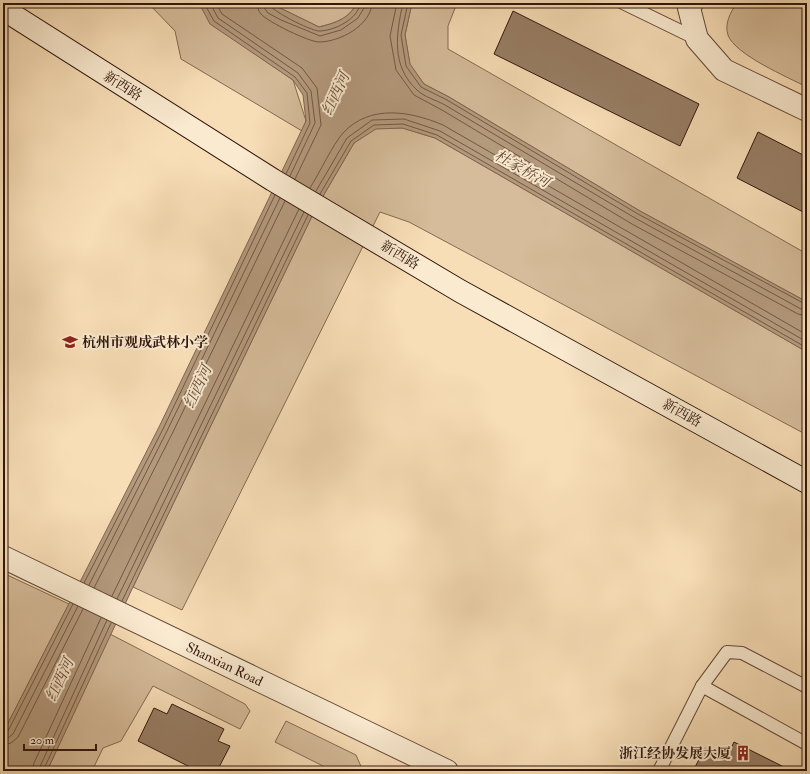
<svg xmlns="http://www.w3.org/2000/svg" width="810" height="774" font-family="'IM FELL Double Pica','Noto Serif SC',serif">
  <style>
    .green { fill: #d6bc9a; stroke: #846953 }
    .water { fill: #b49a7d; stroke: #806550 }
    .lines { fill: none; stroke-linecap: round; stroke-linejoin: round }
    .shore { stroke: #725844; stroke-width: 1 }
    .building { fill: #987e65; stroke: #31160c }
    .lane-casing { stroke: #634837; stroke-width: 14 }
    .street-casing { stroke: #634837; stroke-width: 24 }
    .secondary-casing { stroke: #31160c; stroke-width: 24 }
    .lane { stroke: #faead0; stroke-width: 12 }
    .street { stroke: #faead0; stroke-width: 22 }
    .secondary { stroke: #faead0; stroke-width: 22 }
    .labels { text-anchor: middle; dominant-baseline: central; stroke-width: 4; stroke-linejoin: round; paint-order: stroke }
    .street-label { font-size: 14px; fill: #31160c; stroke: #faead0 }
    .poi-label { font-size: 14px; font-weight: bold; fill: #31160c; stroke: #faead0; text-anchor: start }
    .water-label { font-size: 15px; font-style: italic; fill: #654b39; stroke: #faead0 }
  </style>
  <rect width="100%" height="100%" fill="#f8deb7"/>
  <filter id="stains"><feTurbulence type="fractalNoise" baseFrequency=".005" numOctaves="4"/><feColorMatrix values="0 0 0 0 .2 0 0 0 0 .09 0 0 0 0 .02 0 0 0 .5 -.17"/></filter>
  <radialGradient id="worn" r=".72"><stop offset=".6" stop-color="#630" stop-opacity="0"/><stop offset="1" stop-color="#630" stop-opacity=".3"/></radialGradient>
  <g class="green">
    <polygon points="148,3 199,3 211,24 293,80 306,121 302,131 181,59 175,31"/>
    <path d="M270,3H357C349,19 335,23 319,27Z"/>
    <polygon points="412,3 457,3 448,26 448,49 807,254 807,302 640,211 449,97 424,84 410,65 405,35"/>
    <path d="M736,3H807V87C789,78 734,54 728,35C724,23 731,13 736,3Z"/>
    <polygon points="376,128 403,128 435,138 807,352 807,435 409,222 380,212 182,610 133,587 315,210 354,143"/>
    <polygon points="3,573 69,604 3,733"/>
    <polygon points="110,634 245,704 250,711 240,729 153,686 121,741 103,748 92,771 47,771"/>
    <polygon points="286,721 356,755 363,771 333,771 275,742"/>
  </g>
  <path class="water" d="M199,3H270L319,27C335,23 349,19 357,3H412L405,35L410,64L424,84L449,97L640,211L807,302V352L435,138L402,128L376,129L354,143L315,210L133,587L47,771H3V733L159,427L306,121L303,95L293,80L210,24Z"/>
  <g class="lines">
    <g class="shore">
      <polyline points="204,3 214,21 295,77 307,93 310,123 286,174"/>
      <polyline points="210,3 218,18 298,73 311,91 315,123 290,176"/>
      <polyline points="216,3 222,14 302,68 317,88 321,125 295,179"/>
      <path d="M257,3C258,7 258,11 261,14C268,22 309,42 319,42C339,42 371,26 372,3"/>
      <polyline points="263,3 265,9 268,13 281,20 320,36 341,30 358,18 364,8 365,3"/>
      <path d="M268,3C269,10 311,31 319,31C334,31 359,19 360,3"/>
      <polyline points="397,3 390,36 396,70 414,95 442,110 632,224 798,314 807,316"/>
      <path d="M403,3C396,34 391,66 417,90C424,97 436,100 445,105L635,218L801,309L807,310"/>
      <polyline points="408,3 401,35 406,66 421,87 447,100 638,214 807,305"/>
      <path d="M310,188C319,174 333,144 343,133C370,104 410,111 443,125L807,335"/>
      <polyline points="316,191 347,138 372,120 404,119 440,131 807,342"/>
      <polyline points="320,194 351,141 374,125 403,124 437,135 807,348"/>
      <polyline points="84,583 163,429 275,195"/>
      <polyline points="89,585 167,431 280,198"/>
      <polyline points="94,588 172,434 285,201"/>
      <polyline points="112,596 299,209"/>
      <polyline points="117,599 304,212"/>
      <polyline points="122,601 308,215"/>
      <polyline points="3,734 8,731 73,604"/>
      <polyline points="3,739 8,738 13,734 78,606"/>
      <polyline points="3,745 11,743 18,737 83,609"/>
      <polyline points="32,771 34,763 101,618"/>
      <polyline points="38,771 107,620"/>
      <polyline points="43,771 111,623"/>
    </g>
  </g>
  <g class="building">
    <polygon points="513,11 699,104 680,146 494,54"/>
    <polygon points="758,132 807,157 807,214 737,178"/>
    <polygon points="172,704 224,729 218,741 230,746 217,771 198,771 138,741 154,708 167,714"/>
    <polygon points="734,742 792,771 693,771 705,748 726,759"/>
  </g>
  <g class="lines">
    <g class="lane-casing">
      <g id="lane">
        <polyline points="623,3 697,39"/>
        <polyline points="702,686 727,652 742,653 807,687"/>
        <polyline points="659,771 702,686 807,744"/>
      </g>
    </g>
    <g class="street-casing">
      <g id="street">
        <polyline points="692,3 689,8 697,39 724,70 807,110"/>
        <path id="s1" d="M3,557L447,771"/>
      </g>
    </g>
    <g class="secondary-casing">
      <polyline id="secondary" points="3,9 273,180 460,291 807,482"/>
    </g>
    <use href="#lane" class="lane"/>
    <use href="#street" class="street"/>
    <use href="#secondary" class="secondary"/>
  </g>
  <defs>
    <g id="school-bare" transform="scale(1.2)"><path d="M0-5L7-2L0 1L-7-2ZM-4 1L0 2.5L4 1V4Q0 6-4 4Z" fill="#8f2418" stroke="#faead0" stroke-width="2.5" paint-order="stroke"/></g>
    <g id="building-bare" transform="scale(1.2)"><path d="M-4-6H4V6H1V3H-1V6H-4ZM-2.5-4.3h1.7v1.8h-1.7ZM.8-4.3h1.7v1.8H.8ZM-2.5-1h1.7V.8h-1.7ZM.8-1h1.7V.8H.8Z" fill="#8f2418" stroke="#faead0" stroke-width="2.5" paint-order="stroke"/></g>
  </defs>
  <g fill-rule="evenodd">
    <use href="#school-bare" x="70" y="342"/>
    <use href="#building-bare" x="743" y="753"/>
  </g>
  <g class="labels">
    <g class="street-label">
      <text transform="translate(123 86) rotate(32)">新西路</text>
      <text transform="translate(400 255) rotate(31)">新西路</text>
      <text transform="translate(682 413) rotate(29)">新西路</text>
      <text stroke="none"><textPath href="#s1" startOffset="246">Shanxian Road</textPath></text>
    </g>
    <g class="poi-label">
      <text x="82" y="342">杭州市观成武林小学</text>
      <text x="731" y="753" text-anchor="end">浙江经协发展大厦</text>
    </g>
    <g class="water-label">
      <text transform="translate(336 94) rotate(-65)">红西河</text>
      <text transform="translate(522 169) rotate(29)">杜家桥河</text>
      <text transform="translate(198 387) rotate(-65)">红西河</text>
      <text transform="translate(60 680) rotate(-65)">红西河</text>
    </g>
  </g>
  <rect width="810" height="774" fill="none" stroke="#f8deb7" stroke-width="16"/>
  <rect x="4" y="4" width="802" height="766" fill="none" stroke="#31160c" stroke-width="2"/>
  <rect x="8" y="8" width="794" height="758" fill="none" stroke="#31160c"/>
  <path d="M24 744v6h72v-6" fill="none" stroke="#31160c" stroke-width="2"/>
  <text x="30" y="744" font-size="12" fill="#31160c" stroke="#faead0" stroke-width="3" paint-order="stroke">20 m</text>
  <rect width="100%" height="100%" filter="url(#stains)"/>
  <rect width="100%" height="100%" fill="url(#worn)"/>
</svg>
